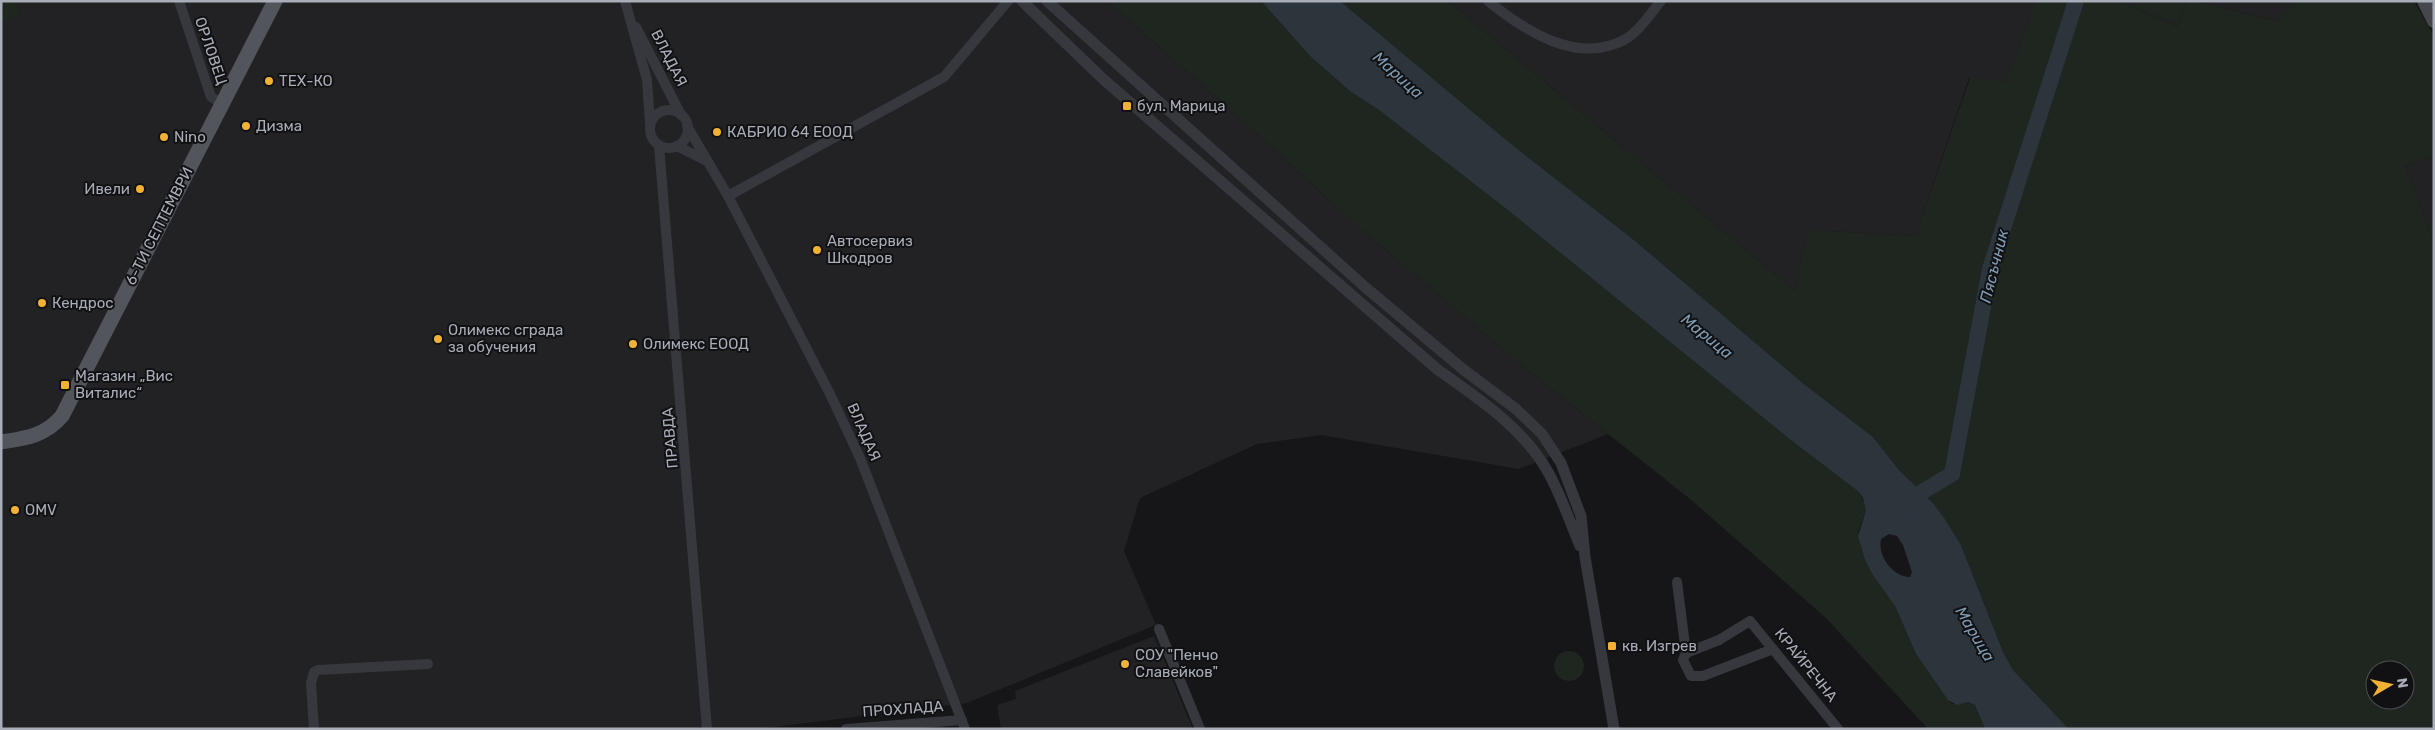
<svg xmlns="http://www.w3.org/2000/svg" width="2435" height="730" font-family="Rubik,sans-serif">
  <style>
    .built { fill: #222225 }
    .green { fill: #1e261f; fill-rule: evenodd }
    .water { fill: #2c353c; fill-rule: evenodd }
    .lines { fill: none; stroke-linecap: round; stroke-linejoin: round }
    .river { stroke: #2c353c; stroke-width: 16 }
    .minor { stroke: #37383d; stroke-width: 10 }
    .tertiary { stroke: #37383d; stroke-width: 11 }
    .secondary { stroke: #45474d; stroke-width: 14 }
    .primary { stroke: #53555c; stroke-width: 15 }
    .poi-dot { fill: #f2b134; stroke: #111113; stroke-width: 2 }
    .labels { text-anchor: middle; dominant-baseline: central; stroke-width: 4; stroke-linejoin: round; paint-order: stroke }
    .street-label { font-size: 15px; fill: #a8adb8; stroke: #111113 }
    .poi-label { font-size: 15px; fill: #a8adb8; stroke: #111113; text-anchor: start }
    .water-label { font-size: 16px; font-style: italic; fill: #7f9bb3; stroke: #111113 }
  </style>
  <rect width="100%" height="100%" fill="#161618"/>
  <g class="built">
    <polygon points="16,1 1107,1 1248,125 1353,222 1520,364 1608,434 1519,469 1321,435 1257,444 1140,498 1124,551 1156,625 967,703 758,729 1,729 1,23 21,13"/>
    <polygon points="1448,1 2036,1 2006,83 1969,78 1915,236 1813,230 1806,240 1795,291"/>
    <polygon points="2119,1 2187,1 2178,27"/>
    <polygon points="2196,1 2298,1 2278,21"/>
    <polygon points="2434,156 2434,243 2405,165"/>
    <polygon points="1154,636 1193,729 1001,729 997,705 1016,699 1015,691"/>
  </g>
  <g class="green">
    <polygon points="1,1 16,1 21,13 1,23"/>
    <polygon points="1107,1 1261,1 1311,57 1351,92 1379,110 1509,211 1787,437 1849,482 1858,491 1866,505 1866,510 1858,532 1865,560 1895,606 1916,654 1952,704 1968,702 1975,705 1985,729 1928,729 1826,618 1690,499 1520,364 1353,222 1248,125"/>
    <path d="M1340,1H1448L1795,291L1806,239L1813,230L1915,236L1970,78L2006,82L2036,1H2119L2178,27L2187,1H2196L2277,21L2298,1H2414L2434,36V156L2405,165L2434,243V729H2069L2013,670L2003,652L1961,545L1933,503L1899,470L1873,437L1804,384L1634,240L1511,144ZM2375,670H2405V700H2375Z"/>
    <polygon points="2136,1 2184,1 2177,23 2134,7"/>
    <circle cx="1569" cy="666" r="15"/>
  </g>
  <path class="water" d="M1261,1H1340L1511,144L1634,240L1804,384L1873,437L1899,470L1933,503L1944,518L1961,545L2003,652L2013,670L2069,729H1985L1975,705L1968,702L1957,705L1948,700L1916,654L1895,606L1873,575L1865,560L1858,536L1866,510L1863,498L1858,491L1787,437L1509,211L1379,110L1351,92L1311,57ZM1889,534L1897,536L1903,545L1912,572L1910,577C1894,577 1877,557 1881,539Z"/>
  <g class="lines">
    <polyline class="river" points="1906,505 1922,492 1952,474 1990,269 2076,1"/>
    <g class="minor">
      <polyline points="179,1 211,97 223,104"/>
      <polyline points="625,1 647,80 650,124"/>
      <path d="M1488,1C1524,30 1576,65 1624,40C1639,32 1650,14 1661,1"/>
      <polyline points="636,27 681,115"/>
      <circle cx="669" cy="129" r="19"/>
      <polyline points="687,126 728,196 830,394 860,458 965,729"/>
      <polyline points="659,146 707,729"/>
      <polyline points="677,146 707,161"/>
      <polyline points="728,196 944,77 1008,1"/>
      <polyline points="1677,582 1686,653"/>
      <polyline points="1159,629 1200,729"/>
      <polyline points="1773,649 1703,676 1691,676 1683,660 1686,653 1719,640 1750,621 1838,729"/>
      <polyline points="314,729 311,683 314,672 318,670 428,664"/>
      <polyline points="846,729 962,720"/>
    </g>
    <g class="tertiary">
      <path d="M1022,1L1103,79L1437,369C1477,398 1523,427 1548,472C1561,495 1570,522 1580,546"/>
      <polyline points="1047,1 1365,287 1464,370 1516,409 1542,434 1561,463 1581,516 1585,557 1614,729"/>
    </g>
    <polyline class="secondary" points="2424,1 2434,21"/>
    <path class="primary" d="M1,442C26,438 45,436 62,416L275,1"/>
  </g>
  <g class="poi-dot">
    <circle cx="269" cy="81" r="5"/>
    <rect x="1122" y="101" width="10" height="10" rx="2.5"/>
    <circle cx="246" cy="126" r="5"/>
    <circle cx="717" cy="132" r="5"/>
    <circle cx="164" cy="137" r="5"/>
    <circle cx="140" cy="189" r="5"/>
    <circle cx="817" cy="250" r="5"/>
    <circle cx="42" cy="303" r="5"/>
    <circle cx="438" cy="339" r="5"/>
    <circle cx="633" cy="344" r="5"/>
    <rect x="60" y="380" width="10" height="10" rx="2.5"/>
    <circle cx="15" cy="510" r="5"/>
    <rect x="1607" y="641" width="10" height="10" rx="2.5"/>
    <circle cx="1125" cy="664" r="5"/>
  </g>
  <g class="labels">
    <g class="street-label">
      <text transform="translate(211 51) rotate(71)">ОРЛОВЕЦ</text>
      <text transform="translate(669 58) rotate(63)">ВЛАДАЯ</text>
      <text transform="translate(159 226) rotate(-63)">6-ТИ СЕПТЕМВРИ</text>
      <text transform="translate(864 432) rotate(66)">ВЛАДАЯ</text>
      <text transform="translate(670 438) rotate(-95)">ПРАВДА</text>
      <text transform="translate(1806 665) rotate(51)">КРАЙРЕЧНА</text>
      <text transform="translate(903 709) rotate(-4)">ПРОХЛАДА</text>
    </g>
    <g class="poi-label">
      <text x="279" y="81">ТЕХ-КО</text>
      <text x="1137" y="106">бул. Марица</text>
      <text x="256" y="126">Дизма</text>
      <text x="727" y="132">КАБРИО 64 ЕООД</text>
      <text x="174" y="137">Nino</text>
      <text x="130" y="189" text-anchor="end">Ивели</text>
      <text x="827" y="241">Автосервиз<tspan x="827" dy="17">Шкодров</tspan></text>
      <text x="52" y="303">Кендрос</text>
      <text x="448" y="330">Олимекс сграда<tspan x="448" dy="17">за обучения</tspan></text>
      <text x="643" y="344">Олимекс ЕООД</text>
      <text x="75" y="376">Магазин „Вис<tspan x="75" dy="17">Виталис“</tspan></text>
      <text x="25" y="510">OMV</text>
      <text x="1622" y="646">кв. Изгрев</text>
      <text x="1135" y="655">СОУ "Пенчо<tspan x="1135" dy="17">Славейков"</tspan></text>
    </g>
    <g class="water-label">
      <text transform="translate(1398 75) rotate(42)">Марица</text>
      <text transform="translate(1994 266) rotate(-76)">Пясъчник</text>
      <text transform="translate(1707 336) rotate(39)">Марица</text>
      <text transform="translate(1975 634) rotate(59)">Марица</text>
    </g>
  </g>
  <rect width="2435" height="730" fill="none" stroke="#a8adb8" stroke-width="5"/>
  <g transform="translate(2390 685) rotate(81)"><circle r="24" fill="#111113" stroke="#4d4f55"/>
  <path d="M0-4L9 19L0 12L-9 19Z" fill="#f2b134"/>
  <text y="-8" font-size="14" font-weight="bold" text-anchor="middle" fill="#a8adb8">N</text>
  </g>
</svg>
